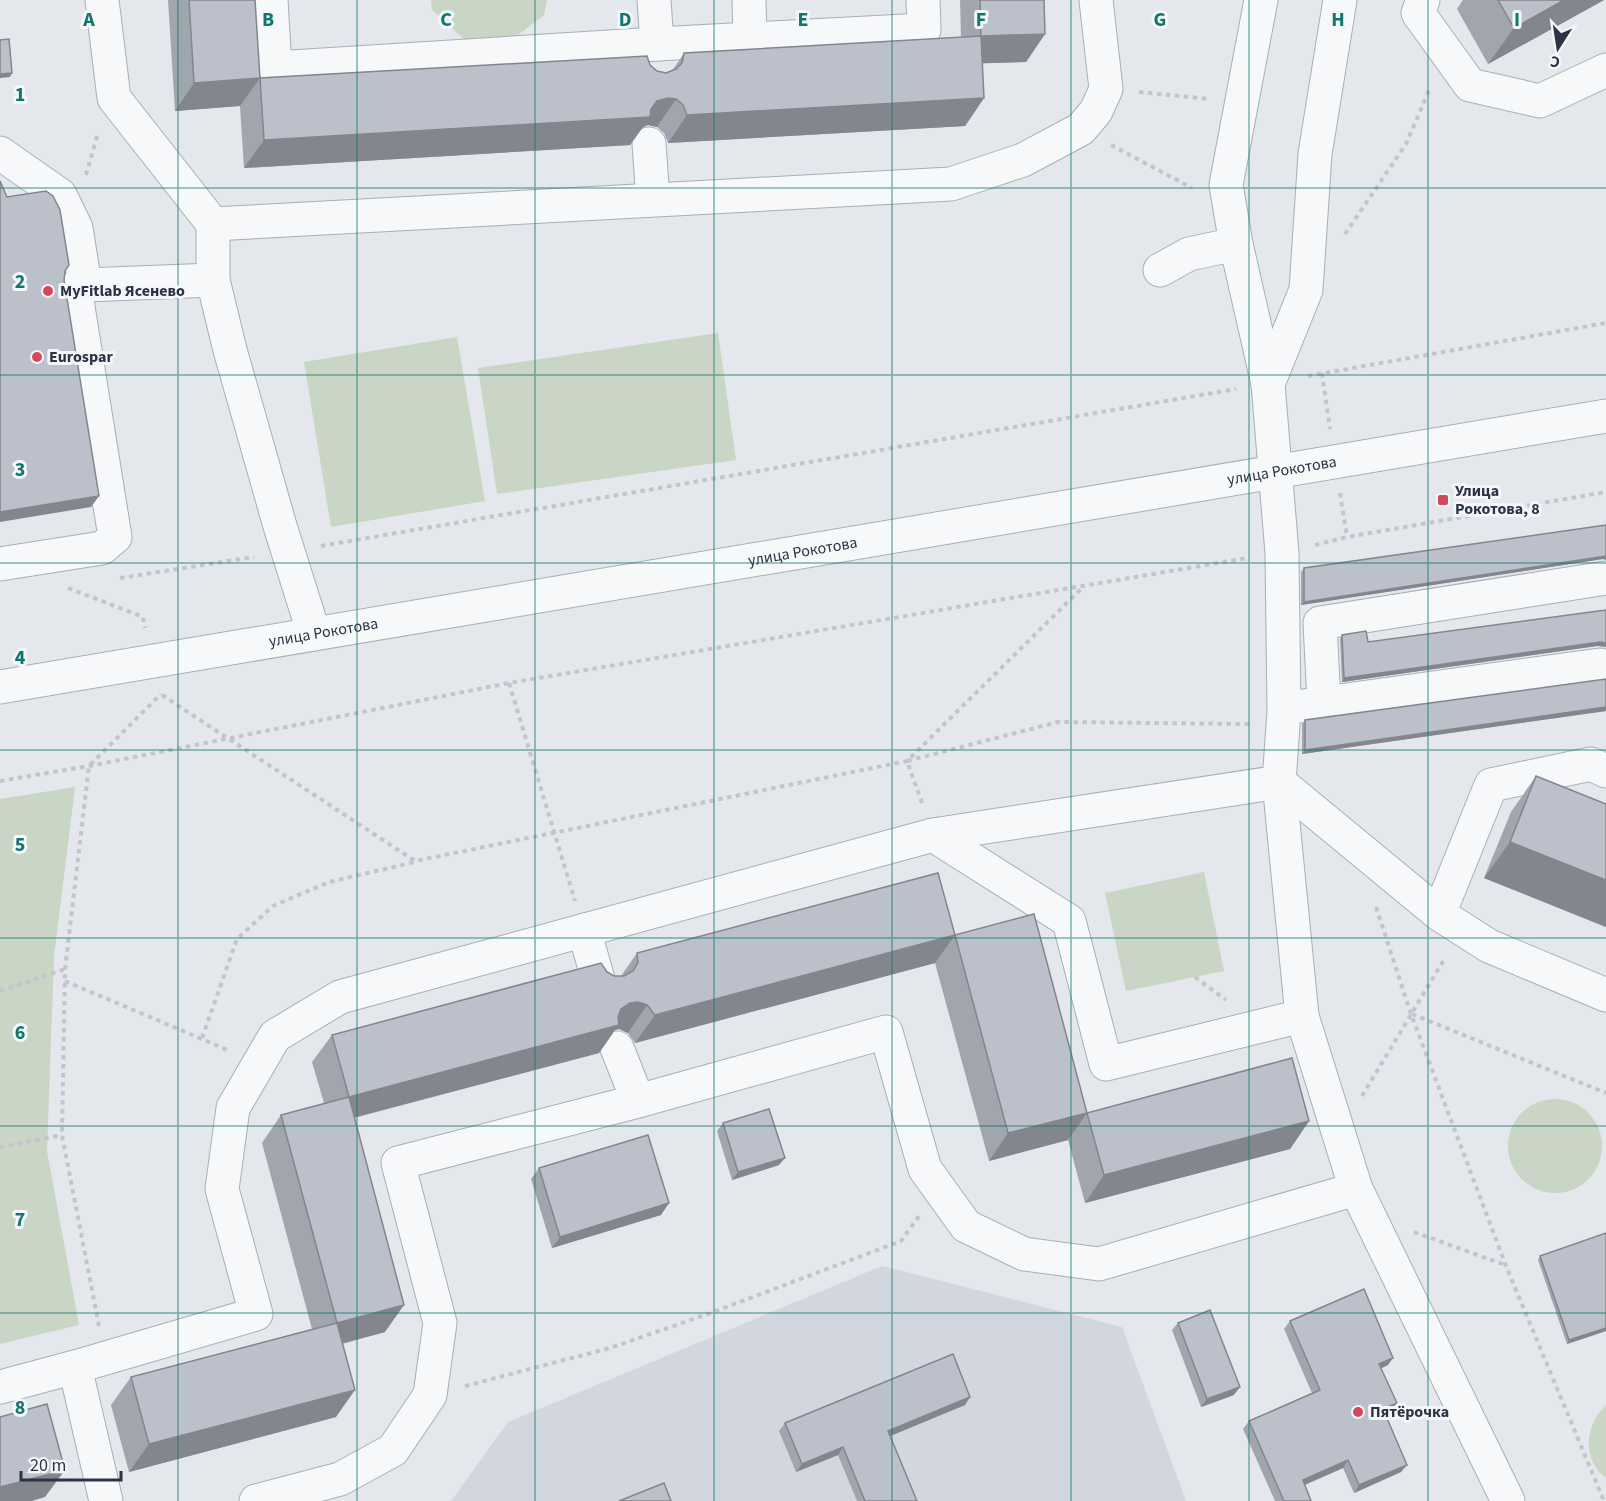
<svg xmlns="http://www.w3.org/2000/svg" width="1606" height="1501" font-family="'Source Sans 3',sans-serif">
  <style>
    .built { fill: #d2d6de }
    .green { fill: #c9d6c5 }
    .lines { fill: none; stroke-linecap: round; stroke-linejoin: round }
    .minor-casing { stroke: #a9aeb7; stroke-width: 35 }
    .path { stroke: #c2c5cb; stroke-width: 4; stroke-dasharray: 4.5 4.5; stroke-linecap: butt }
    .minor { stroke: #f7f8fa; stroke-width: 33 }
    .wall { fill: #a1a5ae }
    .shaded-wall { fill: #83868d }
    .building { fill: #bbc0ca; stroke: #83868d; stroke-width: 1.5 }
    .grid { fill: none; stroke: #0f766e; stroke-width: 1.5; stroke-opacity: 0.55 }
    .poi-dot { fill: #d1495b; stroke: #f4f6f9; stroke-width: 2 }
    .labels { text-anchor: middle; dominant-baseline: central; stroke-width: 6; stroke-linejoin: round; paint-order: stroke }
    .poi-label { font-size: 16px; font-weight: bold; fill: #2b3445; stroke: #f4f6f9; text-anchor: start }
    .street-label { font-size: 16px; fill: #2b3445; stroke: #f4f6f9 }
    .grid-label { font-size: 20px; text-anchor: middle; font-weight: bold; fill: #0f766e; stroke: #f4f6f9; stroke-width: 6; stroke-linejoin: round; paint-order: stroke }
  </style>
  <rect width="100%" height="100%" fill="#e4e7ec"/>
  <polygon class="built" points="882,1266 1122,1327 1186,1501 451,1501 508,1422"/>
  <g class="green">
    <polygon points="431,0 547,0 544,15 509,42 465,40 432,10"/>
    <polygon points="718,333 736,460 497,494 478,368"/>
    <polygon points="457,337 485,501 331,527 304,362"/>
    <polygon points="75,787 54,957 47,1151 79,1325 0,1344 0,799"/>
    <polygon points="1204,872 1224,971 1126,991 1105,893"/>
    <circle cx="1555" cy="1146" r="47"/>
    <path d="M1606,1405V1478C1581,1459 1585,1425 1606,1405Z"/>
  </g>
  <g class="lines">
    <g class="minor-casing">
      <g id="minor">
        <polyline points="102,0 114,98 213,224 951,184 1023,160 1081,129 1096,111 1106,89 1096,0"/>
        <polyline points="271,0 275,68 657,44 924,30 923,0"/>
        <polyline points="654,0 657,44"/>
        <polyline points="749,0 750,39"/>
        <polyline points="1261,0 1226,185 1236,244 1268,384 1282,553 1284,711 1279,782 1302,1016 1356,1189 1508,1501"/>
        <polyline points="1423,0 1418,13 1470,85 1540,101 1606,70"/>
        <polyline points="649,144 653,199"/>
        <polyline points="0,153 60,195 76,228 85,285"/>
        <polyline points="213,224 213,280 230,350 280,526 314,634"/>
        <polyline points="1160,270 1189,254 1236,244"/>
        <polyline points="1268,384 1306,290 1315,154 1340,0"/>
        <polyline points="0,564 102,548 115,537 75,288 85,285 213,280"/>
        <path id="s1" d="M0,687L1606,416"/>
        <polyline points="1324,703 1320,623 1606,578"/>
        <polyline points="1303,706 1600,665"/>
        <polyline points="933,835 1279,782 1439,914 1489,946 1606,995"/>
        <polyline points="1439,914 1491,785 1591,764 1606,771"/>
        <polyline points="584,930 600,986"/>
        <polyline points="617,1048 638,1101"/>
        <polyline points="0,1387 75,1367"/>
        <polyline points="106,1501 75,1367 256,1314 222,1189 233,1108 275,1036 340,997 933,835 1069,921 1106,1064 1302,1016"/>
        <polyline points="256,1501 340,1479 393,1450 430,1395 440,1323 398,1163 638,1101 886,1032 925,1169 966,1226 1024,1254 1099,1264 1356,1189"/>
      </g>
    </g>
    <g class="path">
      <polyline points="1139,92 1210,99"/>
      <polyline points="1111,145 1192,188"/>
      <polyline points="86,175 98,133"/>
      <polyline points="1345,234 1406,144 1430,88"/>
      <polyline points="1322,373 1330,429"/>
      <polyline points="1308,376 1606,323"/>
      <polyline points="1340,493 1347,537"/>
      <polyline points="1315,545 1347,537 1606,492"/>
      <polyline points="321,546 1236,389"/>
      <polyline points="120,578 254,557"/>
      <polyline points="68,588 143,617 145,628"/>
      <polyline points="509,683 575,901"/>
      <polyline points="162,695 415,861 907,761 1084,586"/>
      <polyline points="0,781 89,766 509,683 1248,558"/>
      <polyline points="922,803 907,761 1058,722 1249,724"/>
      <polyline points="1376,907 1411,1014 1506,1266 1604,1501"/>
      <polyline points="1195,977 1226,1000"/>
      <polyline points="65,981 230,1051"/>
      <polyline points="0,991 65,969"/>
      <polyline points="1412,1014 1606,1093"/>
      <polyline points="202,1038 237,939 273,906 329,882 415,862"/>
      <polyline points="1362,1096 1445,958"/>
      <polyline points="0,1147 62,1135"/>
      <polyline points="1414,1232 1505,1265"/>
      <polyline points="99,1326 62,1135 65,969 89,766 161,694"/>
      <polyline points="465,1386 610,1348 708,1314 901,1241 919,1216"/>
    </g>
    <use href="#minor" class="minor"/>
  </g>
  <g class="wall">
    <polygon points="168,0 255,0 260,78 650,65 657,71 666,73 672,71 684,53 961,37 960,0 1044,0 1045,34 1026,62 982,63 984,98 965,126 668,143 664,133 657,127 648,125 643,127 630,145 244,168 240,106 175,111"/>
    <polygon points="1463,0 1604,0 1488,64 1457,9"/>
    <polygon points="1603,559 1301,605 1301,572 1304,568"/>
    <polygon points="1342,635 1368,642 1597,646 1342,682 1340,639"/>
    <polygon points="1606,679 1606,711 1302,754 1302,724 1305,720"/>
    <polygon points="1536,776 1606,804 1606,927 1484,878 1511,812"/>
    <polygon points="955,935 1087,1113 1309,1121 1290,1149 1085,1203 1068,1140 989,1161 935,963 635,1043 628,1033 619,1029 615,1030 599,1053 354,1118 385,1332 342,1344 336,1417 129,1472 111,1405 131,1377 312,1329 262,1143 281,1115 324,1103 312,1062 332,1035 607,972 614,976 621,976 637,953"/>
    <polygon points="723,1123 779,1165 732,1180 717,1131"/>
    <polygon points="539,1168 661,1215 552,1248 531,1179"/>
    <polygon points="1606,1233 1606,1331 1567,1344 1538,1260 1540,1256"/>
    <polygon points="1290,1321 1388,1365 1381,1368 1391,1411 1385,1414 1401,1472 1354,1493 1343,1468 1305,1485 1311,1501 1275,1501 1243,1429 1249,1421 1312,1393 1284,1329"/>
    <polygon points="1178,1323 1234,1395 1201,1407 1172,1330"/>
    <polygon points="965,1405 890,1436 917,1501 857,1501 838,1455 796,1472 779,1431 785,1423"/>
  </g>
  <g class="shaded-wall">
    <polygon points="1564,0 1604,0 1488,64 1514,28"/>
    <polygon points="1045,34 1026,62 961,64 981,36"/>
    <polygon points="12,73 10,77 0,78 0,74"/>
    <polygon points="260,78 240,106 175,111 194,83"/>
    <polygon points="668,98 676,99 657,127 648,125 643,127 630,145 244,168 264,140 657,101"/>
    <polygon points="984,98 965,126 668,143 687,115"/>
    <polygon points="99,496 91,507 0,522 0,512"/>
    <polygon points="1606,556 1606,560 1603,559 1301,605 1304,602"/>
    <polygon points="1600,642 1606,643 1606,647 1597,646 1342,682 1344,678"/>
    <polygon points="1606,707 1606,711 1302,754 1305,750"/>
    <polygon points="1510,842 1606,880 1606,927 1484,878"/>
    <polygon points="955,935 935,963 635,1043 655,1015"/>
    <polygon points="638,1002 647,1005 628,1033 619,1029 615,1030 599,1053 329,1124 349,1097 621,1009 630,1003"/>
    <polygon points="1087,1113 1068,1140 989,1161 1008,1133"/>
    <polygon points="1309,1121 1290,1149 1085,1203 1104,1175"/>
    <polygon points="785,1158 779,1165 732,1180 738,1172"/>
    <polygon points="669,1203 661,1215 552,1248 560,1237"/>
    <polygon points="404,1305 385,1332 317,1350 337,1323"/>
    <polygon points="1606,1328 1606,1331 1567,1344 1569,1340"/>
    <polygon points="1393,1358 1388,1365 1374,1372 1379,1364"/>
    <polygon points="1240,1387 1234,1395 1201,1407 1207,1399"/>
    <polygon points="355,1390 336,1417 129,1472 149,1444"/>
    <polygon points="970,1397 965,1405 883,1439 888,1431"/>
    <polygon points="1397,1403 1391,1411 1377,1417 1383,1409"/>
    <polygon points="843,1447 838,1455 796,1472 802,1464"/>
    <polygon points="1348,1460 1343,1468 1297,1488 1303,1480"/>
    <polygon points="1407,1465 1401,1472 1354,1493 1359,1485"/>
    <polygon points="65,1470 45,1497 32,1501 0,1501 0,1487"/>
  </g>
  <g class="building">
    <polygon points="189,0 255,0 260,78 194,83"/>
    <polygon points="980,0 1044,0 1045,34 981,36"/>
    <polygon points="1498,0 1564,0 1514,28"/>
    <polygon points="981,36 984,98 687,115 683,105 676,99 668,98 657,101 651,109 650,117 264,140 260,78 647,56 650,65 657,71 666,73 676,69 682,63 684,53"/>
    <polygon points="9,39 12,73 0,74 0,40"/>
    <polygon points="0,181 7,197 46,191 53,196 60,210 69,265 65,271 64,280 99,496 0,512"/>
    <polygon points="1606,525 1606,556 1304,602 1304,568"/>
    <polygon points="1606,610 1606,643 1600,642 1344,678 1342,635 1366,631 1368,642"/>
    <polygon points="1606,679 1606,707 1305,750 1305,720"/>
    <polygon points="1536,776 1606,804 1606,880 1510,842"/>
    <polygon points="938,873 955,935 655,1015 647,1005 638,1002 630,1003 621,1009 618,1017 619,1025 349,1097 332,1035 601,963 607,972 614,976 624,976 633,971 638,962 637,953"/>
    <polygon points="1034,914 1087,1113 1008,1133 955,935"/>
    <polygon points="1292,1058 1309,1121 1104,1175 1087,1113"/>
    <polygon points="349,1097 404,1305 337,1323 281,1115"/>
    <polygon points="769,1109 785,1158 738,1172 723,1123"/>
    <polygon points="648,1135 669,1203 560,1237 539,1168"/>
    <polygon points="1606,1233 1606,1328 1569,1340 1540,1256"/>
    <polygon points="1364,1289 1393,1358 1379,1364 1397,1403 1383,1409 1407,1465 1359,1485 1348,1460 1303,1480 1311,1501 1284,1501 1249,1421 1320,1390 1290,1321"/>
    <polygon points="1210,1310 1240,1387 1207,1399 1178,1323"/>
    <polygon points="337,1323 355,1390 149,1444 131,1377"/>
    <polygon points="953,1354 970,1397 888,1431 917,1501 865,1501 843,1447 802,1464 785,1423"/>
    <polygon points="47,1404 65,1470 0,1487 0,1417"/>
    <polygon points="664,1483 671,1501 619,1501"/>
  </g>
  <path class="grid" d="M178,0V1501M357,0V1501M535,0V1501M714,0V1501M892,0V1501M1071,0V1501M1249,0V1501M1428,0V1501M0,188H1606M0,375H1606M0,563H1606M0,750H1606M0,938H1606M0,1126H1606M0,1313H1606"/>
  <g class="poi-dot">
    <circle cx="48" cy="291" r="6"/>
    <circle cx="37" cy="357" r="6"/>
    <rect x="1437" y="494" width="12" height="12" rx="3"/>
    <circle cx="1358" cy="1412" r="6"/>
  </g>
  <g class="labels">
    <g class="poi-label">
      <text x="60" y="291">MyFitlab Ясенево</text>
      <text x="49" y="357">Eurospar</text>
      <text x="1455" y="491">Улица<tspan x="1455" dy="18">Рокотова, 8</tspan></text>
      <text x="1370" y="1412">Пятёрочка</text>
    </g>
    <g class="street-label">
      <text stroke="none"><textPath href="#s1" startOffset="1300">улица Рокотова</textPath></text>
      <text stroke="none"><textPath href="#s1" startOffset="814">улица Рокотова</textPath></text>
      <text stroke="none"><textPath href="#s1" startOffset="328">улица Рокотова</textPath></text>
    </g>
  </g>
  <g class="grid-label">
    <text x="89" y="26">A</text>
    <text x="268" y="26">B</text>
    <text x="446" y="26">C</text>
    <text x="625" y="26">D</text>
    <text x="803" y="26">E</text>
    <text x="981" y="26">F</text>
    <text x="1160" y="26">G</text>
    <text x="1338" y="26">H</text>
    <text x="1517" y="26">I</text>
    <text x="20" y="101">1</text>
    <text x="20" y="288">2</text>
    <text x="20" y="476">3</text>
    <text x="20" y="664">4</text>
    <text x="20" y="851">5</text>
    <text x="20" y="1039">6</text>
    <text x="20" y="1226">7</text>
    <text x="20" y="1414">8</text>
  </g>
  <g transform="translate(1558 48) rotate(192)" stroke="#f4f6f9" stroke-width="4.5" paint-order="stroke">
  <path d="M0-4.5L10 22L0 15L-10 22Z" fill="#2b3445"/>
  <text y="-9" font-size="16" font-weight="bold" text-anchor="middle" fill="#2b3445">С</text>
  </g>
  <path d="M21 1471v9h100v-9" fill="none" stroke="#2b3445" stroke-width="3"/>
  <text x="30" y="1471" font-size="18" fill="#2b3445" stroke="#f4f6f9" stroke-width="4.5" paint-order="stroke">20 m</text>
</svg>
